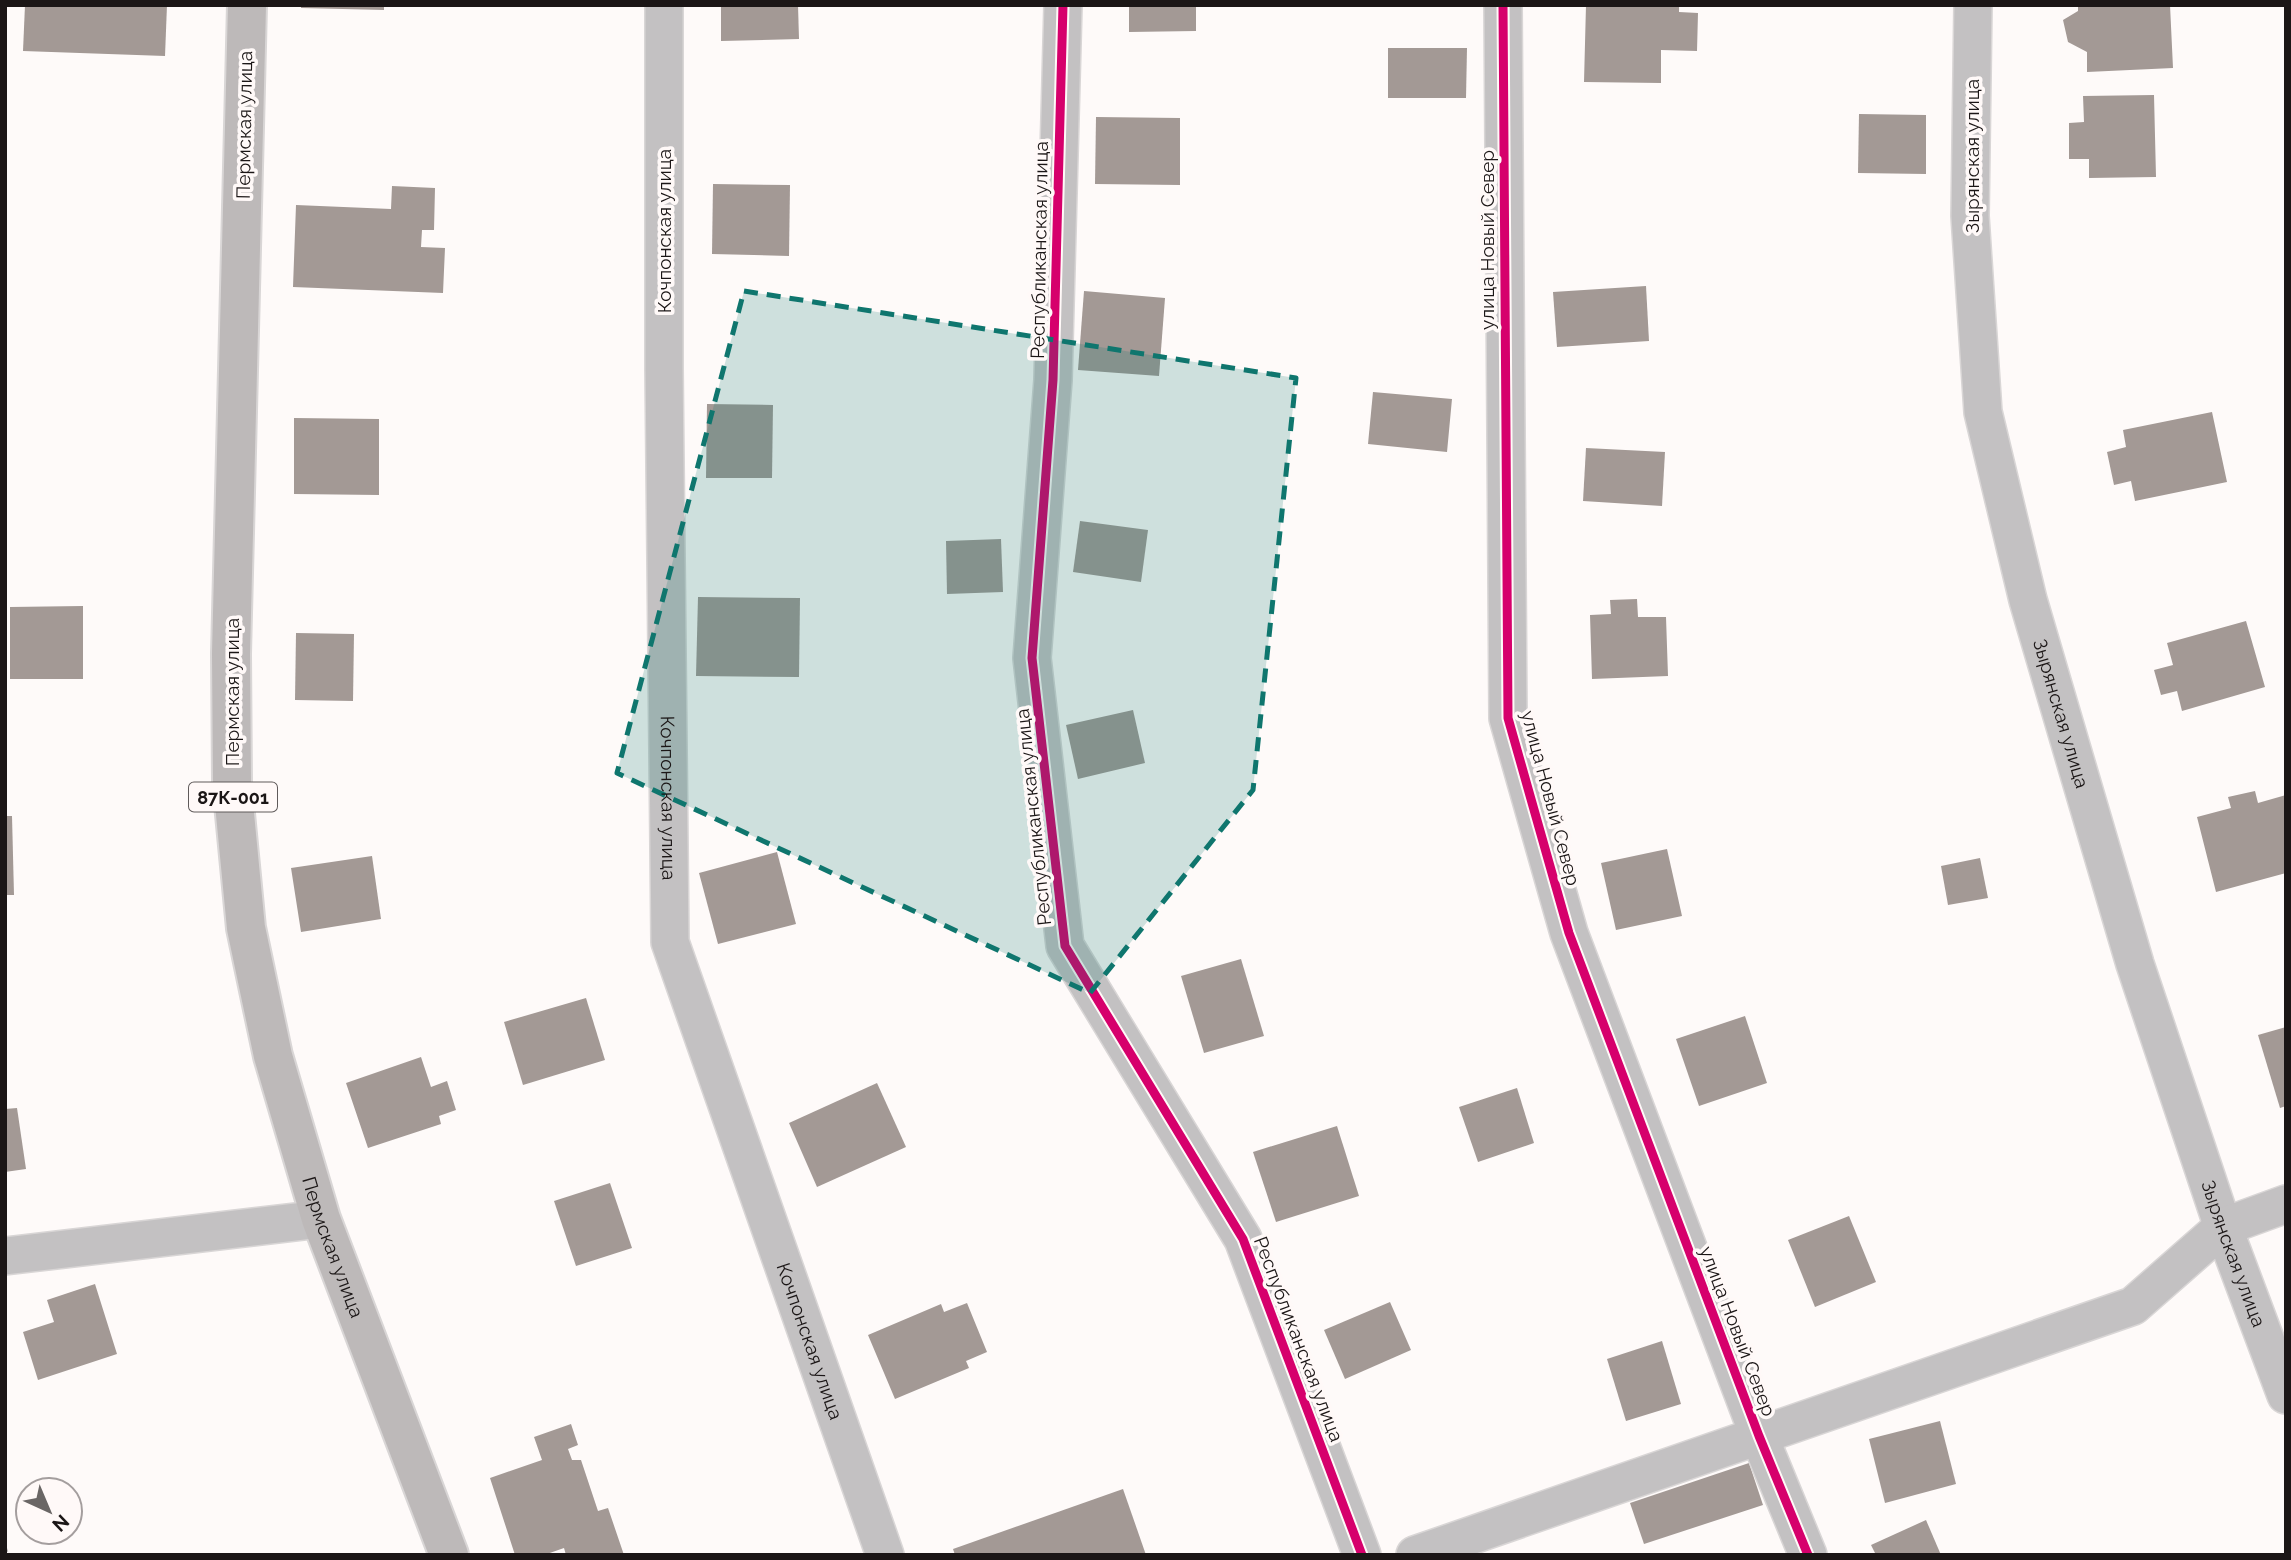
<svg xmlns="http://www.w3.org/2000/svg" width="2291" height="1560" font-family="Raleway,sans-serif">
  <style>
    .building { fill: #a39995 }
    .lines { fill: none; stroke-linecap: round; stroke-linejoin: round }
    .street-casing { stroke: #d9d6d6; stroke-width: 40 }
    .primary-casing { stroke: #d9d6d6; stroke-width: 42 }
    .path { stroke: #b7b4b4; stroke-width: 4.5; stroke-dasharray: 3.5 3.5; stroke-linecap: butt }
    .street { stroke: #c3c1c2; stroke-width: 37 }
    .primary { stroke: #bdb9b9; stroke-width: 38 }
    .cycleway-casing { stroke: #fff9f8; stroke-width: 13 }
    .cycleway { stroke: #d6006c; stroke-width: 9 }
    .marked { fill: #0f766e; fill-opacity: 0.2; stroke: #0f766e; stroke-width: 5; stroke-dasharray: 14 9; stroke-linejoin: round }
    .labels { text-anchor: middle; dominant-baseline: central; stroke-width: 7; stroke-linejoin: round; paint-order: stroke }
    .shield { fill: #fff9f8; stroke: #5f5a5a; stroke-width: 2 }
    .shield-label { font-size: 18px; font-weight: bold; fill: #1b1616 }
    .street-label { font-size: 19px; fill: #1b1616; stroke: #fff9f8 }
  </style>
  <rect width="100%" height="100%" fill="#fefaf9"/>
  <g class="building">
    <polygon points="25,5 167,5 165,56 23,51"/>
    <polygon points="301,5 384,5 384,10 301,8"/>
    <polygon points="721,5 798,5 799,39 721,41"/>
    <polygon points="1129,5 1196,5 1196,31 1129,32"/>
    <polygon points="1586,5 1679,5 1679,12 1698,13 1697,51 1661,50 1661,83 1584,82"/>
    <polygon points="2078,5 2170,5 2173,68 2087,72 2087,52 2068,42 2063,20 2078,11"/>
    <polygon points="1388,48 1467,48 1466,98 1388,98"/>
    <polygon points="2154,95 2156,177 2089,178 2089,159 2069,159 2069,123 2084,122 2083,96"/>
    <polygon points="1859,114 1926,115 1926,174 1858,173"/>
    <polygon points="1096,117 1180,118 1180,185 1095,184"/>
    <polygon points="713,184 790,185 789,256 712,254"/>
    <polygon points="392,186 435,188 434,230 422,230 421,247 445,248 443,293 293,287 296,205 391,209"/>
    <polygon points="1646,286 1649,341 1557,347 1553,292"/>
    <polygon points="1084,291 1165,298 1159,376 1078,370"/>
    <polygon points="1373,392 1452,399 1447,452 1368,444"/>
    <polygon points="707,404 773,405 772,478 706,478"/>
    <polygon points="2212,412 2227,482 2135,501 2131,481 2114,485 2107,452 2126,447 2123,430"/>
    <polygon points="294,418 379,419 379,495 294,494"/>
    <polygon points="1586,448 1665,452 1662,506 1583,501"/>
    <polygon points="1080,521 1148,530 1141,582 1073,572"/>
    <polygon points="1001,539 1003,592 947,594 946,541"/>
    <polygon points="698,597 800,598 799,677 696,676"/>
    <polygon points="1637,599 1638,617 1666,617 1668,676 1592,679 1590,615 1611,614 1610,600"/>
    <polygon points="83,606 83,679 10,679 10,607"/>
    <polygon points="2246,621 2265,687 2182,711 2177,691 2161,695 2154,670 2173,665 2167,643"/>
    <polygon points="296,633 354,634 353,701 295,700"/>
    <polygon points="1133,710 1145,763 1078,779 1066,725"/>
    <polygon points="2255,791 2258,803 2286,795 2286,873 2216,892 2197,817 2231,808 2228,797"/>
    <polygon points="5,816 12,816 14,895 5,895"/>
    <polygon points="1667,849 1682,916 1616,930 1601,863"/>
    <polygon points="777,852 796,924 718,944 699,873"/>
    <polygon points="372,856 381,919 301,932 291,868"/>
    <polygon points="1980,858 1988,898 1948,905 1941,866"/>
    <polygon points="1241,959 1264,1036 1204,1053 1181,976"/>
    <polygon points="586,998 605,1060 523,1085 504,1022"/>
    <polygon points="1745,1016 1767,1083 1699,1106 1676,1039"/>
    <polygon points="2286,1027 2286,1106 2280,1108 2258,1035"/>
    <polygon points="421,1057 431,1087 447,1081 456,1110 439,1116 441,1124 368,1148 346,1083"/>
    <polygon points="877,1083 906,1147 817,1187 789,1123"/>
    <polygon points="1517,1088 1534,1143 1478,1162 1459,1107"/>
    <polygon points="17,1108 26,1169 5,1172 5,1109"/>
    <polygon points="1337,1126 1359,1196 1276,1222 1253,1152"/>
    <polygon points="610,1183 632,1248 576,1266 554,1201"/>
    <polygon points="1849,1216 1876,1282 1815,1307 1788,1240"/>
    <polygon points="95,1284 117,1354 38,1380 23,1332 54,1322 47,1300"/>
    <polygon points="1390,1302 1411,1350 1345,1379 1324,1330"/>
    <polygon points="967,1303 987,1352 966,1361 969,1368 895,1399 868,1335 941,1304 944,1312"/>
    <polygon points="1662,1341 1681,1404 1626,1421 1607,1359"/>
    <polygon points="1940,1421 1956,1484 1885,1503 1869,1439"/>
    <polygon points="571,1424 578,1445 568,1449 572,1460 581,1460 598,1511 608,1508 624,1555 566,1555 564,1548 544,1555 515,1555 490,1478 542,1460 534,1437"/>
    <polygon points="1749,1463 1763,1505 1644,1544 1630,1503"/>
    <polygon points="1123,1489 1146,1555 955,1555 953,1549"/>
    <polygon points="1926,1520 1941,1555 1876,1555 1871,1545"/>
  </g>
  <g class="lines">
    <g class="street-casing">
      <g id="street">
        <path id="s1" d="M664,5V368L670,942L885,1555"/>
        <polyline points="1063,5 1053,380 1032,658 1065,946 1243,1239 1362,1555"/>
        <polyline points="1503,5 1508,718 1569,933 1759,1436 1808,1555"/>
        <path id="s2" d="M1973,5L1970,216L1983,412L2028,600L2135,964L2223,1227L2286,1395"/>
        <polyline points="5,1256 321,1219"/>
        <polyline points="1415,1555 2133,1306 2223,1227 2286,1204"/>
      </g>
    </g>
    <g class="primary-casing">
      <g id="primary">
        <path id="s3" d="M247,5L231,654L232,783L246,928L273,1056L321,1219L449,1555"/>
      </g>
    </g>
    <polyline class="path" points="5,1549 7,1555"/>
    <use href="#street" class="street"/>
    <use href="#primary" class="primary"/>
    <g class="cycleway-casing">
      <g id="cycleway">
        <polyline points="1063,5 1053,380 1032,658 1065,946 1243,1239 1362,1555"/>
        <polyline points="1503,5 1508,718 1569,933 1759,1436 1808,1555"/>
      </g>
    </g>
    <use href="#cycleway" class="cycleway"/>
  </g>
  <path class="marked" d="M744,291L1296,378L1253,790L1090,993L617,773Z"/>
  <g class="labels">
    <rect class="shield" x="189" y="782.5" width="88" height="29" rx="5"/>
    <g class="shield-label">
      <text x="233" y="797">87К-001</text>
    </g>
    <g class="street-label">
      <text transform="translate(244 125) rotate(-89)">Пермская улица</text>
      <text transform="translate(1972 156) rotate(-90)">Зырянская улица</text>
      <text transform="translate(664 231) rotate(-90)">Кочпонская улица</text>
      <text transform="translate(1487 240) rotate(-90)">улица Новый Север</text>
      <text transform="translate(1039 250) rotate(-89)">Республиканская улица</text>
      <text transform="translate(232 692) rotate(-90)">Пермская улица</text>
      <text stroke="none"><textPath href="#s2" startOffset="719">Зырянская улица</textPath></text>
      <text stroke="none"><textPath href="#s1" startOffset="793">Кочпонская улица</textPath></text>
      <text transform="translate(1551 798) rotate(75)">улица Новый Север</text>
      <text transform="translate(1033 817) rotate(-96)">Республиканская улица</text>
      <text stroke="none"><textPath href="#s3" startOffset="1255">Пермская улица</textPath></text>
      <text stroke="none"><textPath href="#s2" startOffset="1286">Зырянская улица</textPath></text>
      <text transform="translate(1738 1331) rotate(69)">улица Новый Север</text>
      <text transform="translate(1299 1339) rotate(69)">Республиканская улица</text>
      <text stroke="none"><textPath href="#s1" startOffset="1360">Кочпонская улица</textPath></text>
    </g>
  </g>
  <rect width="2291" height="1560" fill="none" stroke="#1b1616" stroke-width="14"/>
  <g transform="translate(49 1511) rotate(136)"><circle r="33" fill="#fff9f8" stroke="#a49e9e" stroke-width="2"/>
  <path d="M0-5L12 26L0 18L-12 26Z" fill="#6a6665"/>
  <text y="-10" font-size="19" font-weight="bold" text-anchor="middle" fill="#1b1616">N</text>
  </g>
</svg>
